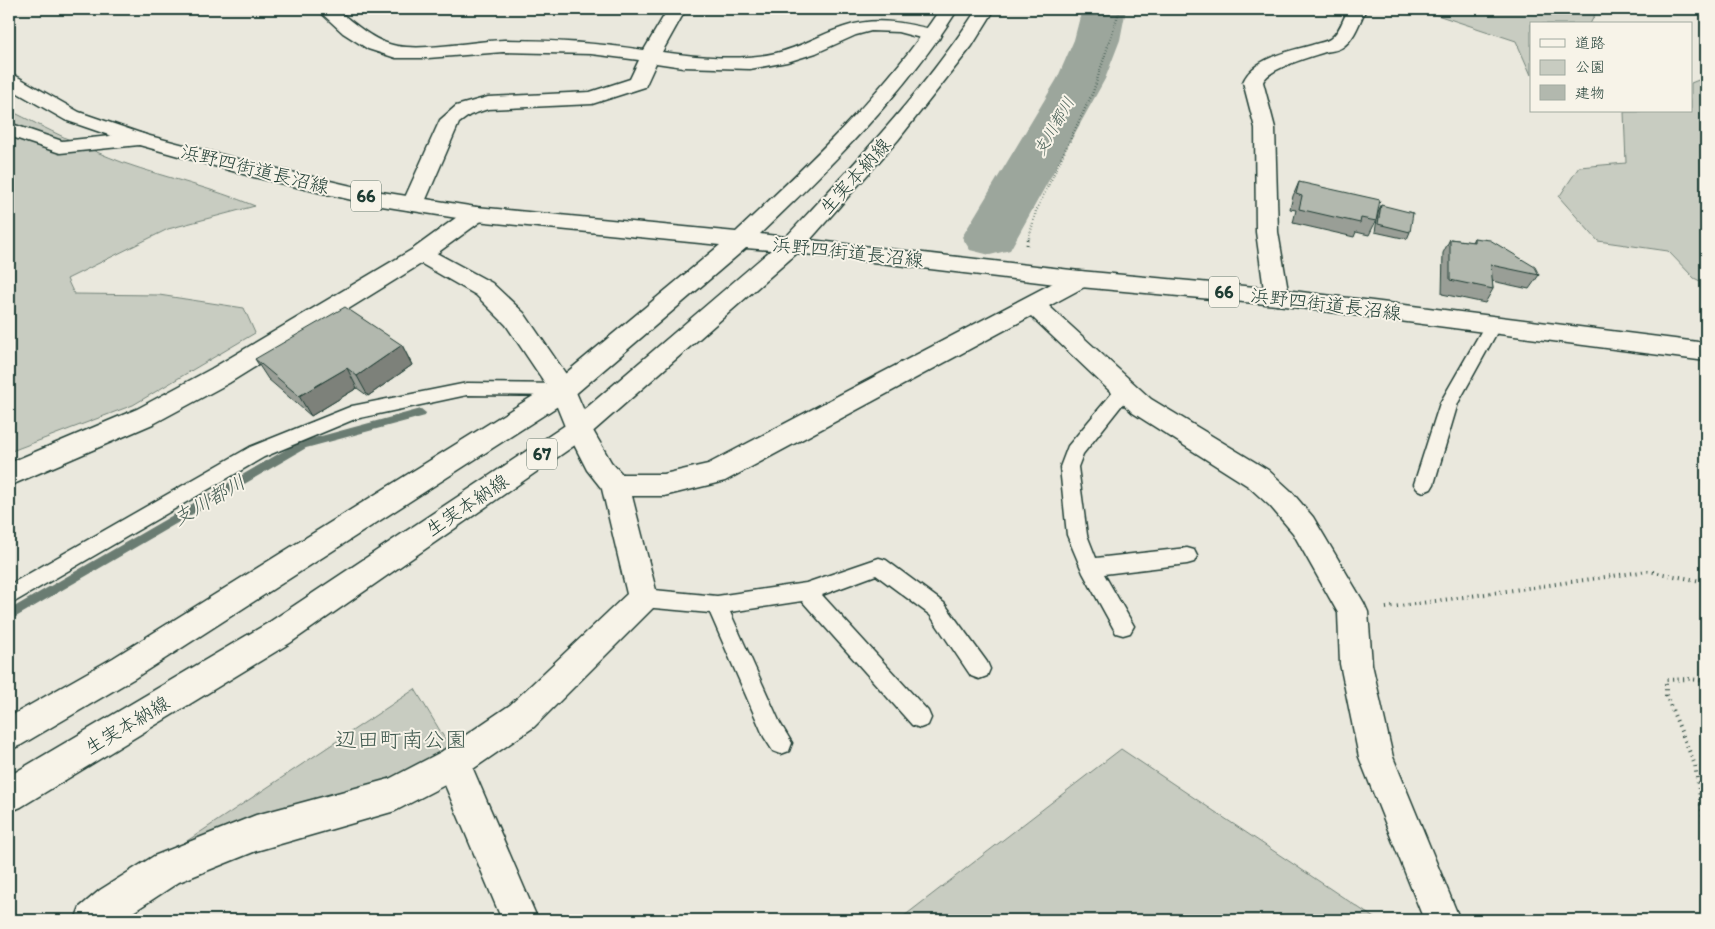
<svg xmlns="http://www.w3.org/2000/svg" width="1715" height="929" font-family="Itim,'Klee One',sans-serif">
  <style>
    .green { fill: #c8ccc1; stroke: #74847a }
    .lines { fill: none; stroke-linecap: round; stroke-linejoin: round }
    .stream { fill: #6a7c72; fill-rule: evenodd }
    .river { fill: #9ca69c; fill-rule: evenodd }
    .lane-casing { stroke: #1f3d34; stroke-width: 3 }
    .street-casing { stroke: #1f3d34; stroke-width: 3 }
    .secondary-casing { stroke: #1f3d34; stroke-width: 3 }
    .primary-casing { stroke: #1f3d34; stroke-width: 3 }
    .path-far2 { stroke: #1f3d34; stroke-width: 2.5; stroke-dasharray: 0.5 2.5; stroke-linecap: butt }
    .path-far1 { stroke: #1f3d34; stroke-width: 3; stroke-dasharray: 1 4; stroke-linecap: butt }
    .path { stroke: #1f3d34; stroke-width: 4; stroke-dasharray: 1 4.5; stroke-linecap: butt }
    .lane { fill: #f7f3e8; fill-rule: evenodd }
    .street { fill: #f7f3e8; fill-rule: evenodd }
    .secondary { fill: #f7f3e8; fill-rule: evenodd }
    .primary { fill: #f7f3e8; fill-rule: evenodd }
    .wall { fill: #999e96; stroke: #1f3d34 }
    .shaded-wall { fill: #7d817a; stroke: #1f3d34 }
    .building { fill: #b2b8ae; stroke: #1f3d34 }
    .labels { text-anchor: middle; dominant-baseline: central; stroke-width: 4; stroke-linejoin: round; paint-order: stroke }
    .far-water-label { font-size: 16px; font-style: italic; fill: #445c53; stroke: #f7f3e8 }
    .shield { fill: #f7f3e8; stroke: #60746a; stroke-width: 1 }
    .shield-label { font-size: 18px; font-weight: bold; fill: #1f3d34 }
    .street-label { font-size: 19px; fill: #1f3d34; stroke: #f7f3e8 }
    .water-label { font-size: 20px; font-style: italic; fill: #445c53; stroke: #f7f3e8 }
    .near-park-label { font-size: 22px; fill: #415a50; stroke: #f7f3e8 }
  </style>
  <rect width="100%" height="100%" fill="#eae8dd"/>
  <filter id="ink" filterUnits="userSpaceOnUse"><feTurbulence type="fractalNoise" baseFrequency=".02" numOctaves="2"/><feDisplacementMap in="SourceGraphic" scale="10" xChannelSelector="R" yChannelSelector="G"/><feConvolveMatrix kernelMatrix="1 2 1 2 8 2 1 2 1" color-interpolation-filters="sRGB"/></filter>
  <g filter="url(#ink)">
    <g class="green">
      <polygon points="1419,9 1598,9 1590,24 1531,24 1531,75 1516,41"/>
      <polygon points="1706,77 1706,284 1694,278 1668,251 1598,241 1559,197 1579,167 1626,163 1624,112 1691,111 1691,83"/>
      <path d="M9,110C47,129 84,148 124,163C167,178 212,188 255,206L168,229L67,279L74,294L159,295L244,308L255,333L133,405L9,452Z"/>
      <polygon points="415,689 451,749 408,776 175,849"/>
      <polygon points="1121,749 1377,920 899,920"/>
    </g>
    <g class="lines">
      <polygon class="stream" points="421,409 426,413 425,416 306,448 9,621 9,610 299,442"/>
      <polygon class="river" points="1082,9 1126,9 1120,40 1105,79 1010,250 990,255 970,250 962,237 1057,79 1074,40"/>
      <g class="lane-casing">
        <g id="lane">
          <polygon points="1493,319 1499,321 1501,325 1458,403 1434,484 1431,489 1424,492 1417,489 1414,484 1440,403 1487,321"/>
          <polygon points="467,383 563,384 569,385 572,390 569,395 563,396 467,395 355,419 264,457 16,601 9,604 9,585 250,447 352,406"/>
          <polygon points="1124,385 1130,386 1133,391 1083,454 1078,467 1087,535 1096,558 1187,548 1194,550 1197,556 1194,562 1187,564 1104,574 1134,626 1130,633 1123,635 1116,633 1083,573 1067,535 1060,467 1068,446 1118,386"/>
          <polygon points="879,558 886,560 944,603 987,662 990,669 987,676 979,679 971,676 930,615 876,575 822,595 928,711 931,718 928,725 920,728 912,725 802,601 730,612 780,723 792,743 789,751 781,754 773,751 764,737 710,613 643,607 636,604 633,598 636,592 643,589 717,596 806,583"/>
        </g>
      </g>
      <g class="street-casing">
        <g id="street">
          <path d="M317,9H336C354,23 374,42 397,46C428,51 472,41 504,40C551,40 598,43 644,50L668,9H686L662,52C698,57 740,61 776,53C800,48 821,34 844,27C877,16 906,23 939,31L941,35L939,39L932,41L898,32L871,31L856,35L816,53L787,62L750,69L683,67L656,63L645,87L592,104L488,109L470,115L459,123L424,204L421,209L413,211L405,209L402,204L440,120L456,106L488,97L590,92L630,79L639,60L591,54L503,52L428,58H396L368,49L343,33Z"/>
          <path d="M1348,9H1366C1360,21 1355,38 1344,46C1340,50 1331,51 1325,52C1311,57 1268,68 1263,82L1275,128L1278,232L1289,297L1285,303L1277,305L1269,303L1265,297L1256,232L1255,128L1243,82C1253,58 1289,51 1312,45C1317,43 1326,42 1330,39C1339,33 1344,18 1348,9Z"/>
          <polygon points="9,123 62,141 139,133 146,135 149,139 146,143 139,145 60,153 9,136"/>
          <polygon points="421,246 429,249 492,283 524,313 572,383 592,429 611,462 622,474 664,474 708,464 1072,273 1080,271 1088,273 1092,279 1088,285 1049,306 1151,399 1268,470 1290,490 1313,517 1364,603 1368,612 1372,664 1393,757 1460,920 1424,920 1359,757 1340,664 1338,613 1293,533 1270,506 1248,486 1133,413 1031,316 725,481 664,496 632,496 658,598 654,607 534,727 473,769 538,920 502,920 445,785 395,811 256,851 179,882 121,920 75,920 80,907 100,890 154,856 256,815 389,779 441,752 510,705 627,594 602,489 587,470 566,429 551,392 506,325 476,295 413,259 409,254 413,249"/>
        </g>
      </g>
      <g class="secondary-casing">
        <polygon id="secondary" points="476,207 484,209 487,214 484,219 429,259 229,383 155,423 9,486 9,463 137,409 211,369 413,249 468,209"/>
      </g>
      <g class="primary-casing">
        <path id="primary" d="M940,9H958C904,94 832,165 760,234L786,237C854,164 923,92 977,9H995L972,46L898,140L810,240L1080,271L1277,289L1706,343V361L1277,305L1080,287L797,253L588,436L290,643L21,807L9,812V776L268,623L570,422L771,250L746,248L572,397L135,678L21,745L9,750V717L113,658L554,383L720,245L476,221L369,204L254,177L132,143L65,120L9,88V74L16,76L79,112L146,135L265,166L369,190L476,207L736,232C809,163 884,93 940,9Z"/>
      </g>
      <polyline class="path-far2" points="1029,238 1036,211 1093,92 1120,9"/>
      <polyline class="path-far1" points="1027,245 1029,236"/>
      <g class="path">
        <polyline points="1386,608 1648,571 1706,582"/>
        <polyline points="1706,681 1689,679 1666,680 1666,695 1695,765 1706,836"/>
      </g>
      <use href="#lane" class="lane"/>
      <use href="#street" class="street"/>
      <use href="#secondary" class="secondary"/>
      <use href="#primary" class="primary"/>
    </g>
    <g class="wall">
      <polygon points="1299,182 1376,221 1369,235 1356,232 1354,237 1293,223 1296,210 1290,209 1293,196"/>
      <polygon points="1381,205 1410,232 1407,239 1375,232 1378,213"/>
      <polygon points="1474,238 1539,275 1529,289 1492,281 1493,289 1485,303 1442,294 1443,253 1450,239 1472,242"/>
      <polygon points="402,345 412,365 368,396 357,388 311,416 268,379 255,359"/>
    </g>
    <g class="shaded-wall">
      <polygon points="402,345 412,365 368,396 357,376"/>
      <polygon points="347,368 357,388 311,416 299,396"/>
    </g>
    <g class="building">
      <polygon points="1299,182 1380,200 1376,221 1361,218 1360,223 1299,209 1302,196 1296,194"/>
      <polygon points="1381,205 1413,213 1410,232 1378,224"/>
      <polygon points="1474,238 1490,240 1535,267 1539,275 1491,265 1493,289 1450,280 1450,239 1474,242"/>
      <polygon points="345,307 402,345 357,376 347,368 299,396 255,359"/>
    </g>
  </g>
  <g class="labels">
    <g class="far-water-label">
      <text transform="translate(1054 126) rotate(-60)">支川都川</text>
    </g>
    <g class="shield">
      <rect x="351" y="180.5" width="30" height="31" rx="4"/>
      <rect x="1209" y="276.5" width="30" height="31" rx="4"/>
      <rect x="527" y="438.5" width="30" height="31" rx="4"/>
    </g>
    <g class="shield-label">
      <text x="366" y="196">66</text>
      <text x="1224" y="292">66</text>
      <text x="542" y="454">67</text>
    </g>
    <g class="street-label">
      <text transform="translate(255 169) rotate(14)">浜野四街道長沼線</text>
      <text transform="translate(855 176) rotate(-48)">生実本納線</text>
      <text transform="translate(848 252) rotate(6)">浜野四街道長沼線</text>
      <text transform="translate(1326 304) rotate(7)">浜野四街道長沼線</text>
      <text transform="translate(467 505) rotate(-34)">生実本納線</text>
      <text transform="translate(127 725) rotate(-31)">生実本納線</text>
    </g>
    <g class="water-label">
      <text transform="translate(209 500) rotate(-30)">支川都川</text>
    </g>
    <g class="near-park-label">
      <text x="401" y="739">辺田町南公園</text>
    </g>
  </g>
  <rect width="1715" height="929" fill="none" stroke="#f7f3e8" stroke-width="30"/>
  <rect x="15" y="15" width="1685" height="899" fill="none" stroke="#1f3d34" stroke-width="2" filter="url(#ink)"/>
  <rect x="1530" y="22" width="162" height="90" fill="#f7f3e8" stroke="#a1aaa0"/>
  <rect x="1540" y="39" width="25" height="8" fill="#f7f3e8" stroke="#a1aaa0"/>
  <text x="1575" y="48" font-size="15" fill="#1f3d34">道路</text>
  <rect x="1540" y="60" width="25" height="15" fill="#c8ccc1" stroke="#a1aaa0"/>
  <text x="1575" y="72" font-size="15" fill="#1f3d34">公園</text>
  <rect x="1540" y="85" width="25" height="15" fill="#b2b8ae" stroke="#a1aaa0"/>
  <text x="1575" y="98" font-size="15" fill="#1f3d34">建物</text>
</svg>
